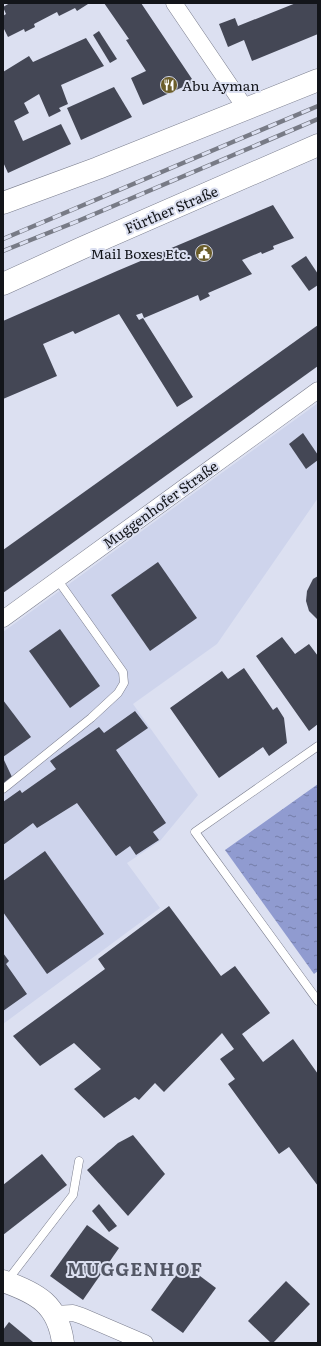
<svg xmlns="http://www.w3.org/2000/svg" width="321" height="1346" font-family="Literata,serif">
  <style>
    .built { fill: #ced4ec }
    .water { fill: url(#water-ripples) }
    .building { fill: #444755 }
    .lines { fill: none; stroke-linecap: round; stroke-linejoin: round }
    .service-casing { stroke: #7b7e8e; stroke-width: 9 }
    .minor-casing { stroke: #7b7e8e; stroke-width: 17 }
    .secondary-casing { stroke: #7b7e8e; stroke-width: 23 }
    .primary-casing { stroke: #7b7e8e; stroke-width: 23 }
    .service { stroke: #fff; stroke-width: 8 }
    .minor { stroke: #fff; stroke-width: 16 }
    .secondary { stroke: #fff; stroke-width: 22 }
    .primary { stroke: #fff; stroke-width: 22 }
    .rail-casing { stroke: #787b86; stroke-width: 4.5 }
    .rail { stroke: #dce0f1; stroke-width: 3; stroke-dasharray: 9; stroke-linecap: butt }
    .labels { text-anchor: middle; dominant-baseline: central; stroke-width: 4; stroke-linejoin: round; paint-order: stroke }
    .poi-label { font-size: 14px; fill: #13151a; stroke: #dce0f1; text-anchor: start }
    .street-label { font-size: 14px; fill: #13151a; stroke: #dce0f1 }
    .district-label { font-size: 18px; font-weight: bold; letter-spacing: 1px; fill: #535765; stroke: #dce0f1 }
  </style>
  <defs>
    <pattern id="water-ripples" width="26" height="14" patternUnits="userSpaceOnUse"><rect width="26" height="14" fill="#909bd0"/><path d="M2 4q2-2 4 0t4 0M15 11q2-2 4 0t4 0" fill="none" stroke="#747da8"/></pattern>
  </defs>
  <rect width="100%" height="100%" fill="#dce0f1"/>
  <polygon class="built" points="318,403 318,498 217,644 133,704 198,795 160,841 127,863 160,908 3,1024 3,632"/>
  <polygon class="water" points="318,784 318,971 314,974 225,850"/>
  <g class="building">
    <polygon points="10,3 87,3 88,4 77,11 75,8 59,16 57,12 34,24 35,27 25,32 24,29 8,37 3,27 3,16 6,14 3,7"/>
    <polygon points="104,3 141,3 194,82 143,105 131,78 146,71 126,40 129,39"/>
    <polygon points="296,3 318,3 318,34 252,61 244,40 228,47 219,24 235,18 238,26"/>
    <polygon points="99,31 117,59 110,63 93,35"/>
    <polygon points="86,38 104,66 61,85 68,104 59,108 61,111 49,117 39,94 24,103 29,113 14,121 23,141 61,124 71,144 8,173 3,162 3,72 29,56 33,62"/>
    <polygon points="114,87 132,117 81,140 67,108"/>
    <polygon points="273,205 294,238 273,246 274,249 262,254 261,252 242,260 252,274 208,293 210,296 200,301 198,295 144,318 142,313 136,315 139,320 143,318 193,397 177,407 119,314 75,334 73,331 43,344 57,376 3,399 3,321 117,271"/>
    <polygon points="306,256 318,274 318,285 309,291 291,266"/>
    <polygon points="318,325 318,366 3,593 3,550"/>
    <polygon points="303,433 318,455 318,460 306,469 289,444"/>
    <polygon points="158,562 197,618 150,651 111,595"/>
    <polygon points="318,576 318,620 309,611 306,601 307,591 313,579"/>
    <polygon points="60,629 100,686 70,708 29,651"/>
    <polygon points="282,637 295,654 309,644 318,656 318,724 309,731 256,656"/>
    <polygon points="244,668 273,710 277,707 284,718 287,743 269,756 263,747 219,778 170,708 222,671 228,679"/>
    <polygon points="3,700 31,737 3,757"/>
    <polygon points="135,711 148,728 116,750 166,823 153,832 159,840 136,855 130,846 116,856 77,803 37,828 33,823 3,845 3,802 20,790 22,793 56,769 50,761 99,727 104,733"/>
    <polygon points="3,758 12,777 3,784"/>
    <polygon points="45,851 104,934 47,974 3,912 3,881"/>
    <polygon points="169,906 221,976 235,966 270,1013 242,1034 263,1062 293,1039 318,1074 318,1186 289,1147 279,1154 228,1084 235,1079 220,1059 234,1049 222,1033 164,1092 155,1083 139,1100 135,1097 104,1118 74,1089 101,1069 74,1043 40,1066 13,1036 105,969 98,959"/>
    <polygon points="3,953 9,961 6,964 27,994 3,1011"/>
    <polygon points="133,1135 165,1174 128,1216 87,1170 118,1143"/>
    <polygon points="42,1154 67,1185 3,1235 3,1185"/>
    <polygon points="99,1204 117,1226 109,1232 92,1211"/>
    <polygon points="87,1225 119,1248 83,1300 50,1276"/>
    <polygon points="184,1264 216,1288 183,1333 151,1310"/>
    <polygon points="286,1281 310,1304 273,1343 271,1343 248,1321"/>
    <polygon points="9,1322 33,1342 32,1343 3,1343 3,1330"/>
  </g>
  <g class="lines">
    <g class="service-casing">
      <g id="service">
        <polyline points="318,746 195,832 318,1001"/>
        <polyline points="3,789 91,718 118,693 124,683 123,672 57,579"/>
        <polyline points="7,1281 73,1195 79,1161"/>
      </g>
    </g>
    <g class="minor-casing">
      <g id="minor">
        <polyline points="174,3 246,109"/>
        <polyline points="3,619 318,390"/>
        <polyline points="55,1314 73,1313 82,1316 145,1343"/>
      </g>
    </g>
    <g class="secondary-casing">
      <path id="secondary" d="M3,1281C37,1293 58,1304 63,1343"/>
    </g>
    <g class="primary-casing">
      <g id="primary">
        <polyline points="3,203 98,168 318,80"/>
        <polyline points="3,284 82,248 318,145"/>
      </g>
    </g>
    <use href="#service" class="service"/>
    <use href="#minor" class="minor"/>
    <use href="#secondary" class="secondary"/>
    <use href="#primary" class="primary"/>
    <g class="rail-casing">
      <g id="rail">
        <polyline points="3,239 318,106"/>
        <polyline points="3,251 78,221 318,119"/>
      </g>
    </g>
    <use href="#rail" class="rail"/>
  </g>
  <defs>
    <g id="restaurant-disc" transform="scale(0.9)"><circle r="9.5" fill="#6c5e2b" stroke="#dce0f1"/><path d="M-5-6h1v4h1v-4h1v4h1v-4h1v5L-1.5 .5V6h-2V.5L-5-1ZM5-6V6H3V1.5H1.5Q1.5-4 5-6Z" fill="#fff"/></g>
    <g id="civic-disc" transform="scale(0.9)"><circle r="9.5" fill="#6c5e2b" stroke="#dce0f1"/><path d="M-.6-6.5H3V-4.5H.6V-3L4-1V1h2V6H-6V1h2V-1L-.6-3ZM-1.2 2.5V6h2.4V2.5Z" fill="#fff"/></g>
  </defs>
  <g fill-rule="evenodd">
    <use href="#restaurant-disc" x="169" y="85"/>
    <use href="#civic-disc" x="204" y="253"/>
  </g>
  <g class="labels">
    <g class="poi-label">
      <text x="182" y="85">Abu Ayman</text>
      <text x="191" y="253" text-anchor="end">Mail Boxes Etc.</text>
    </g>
    <g class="street-label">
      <text transform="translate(171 209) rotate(-23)">Fürther Straße</text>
      <text transform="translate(160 504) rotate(-36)">Muggenhofer Straße</text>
    </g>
    <g class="district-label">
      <text x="135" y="1268">MUGGENHOF</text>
    </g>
  </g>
  <rect width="321" height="1346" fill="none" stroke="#13151a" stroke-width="8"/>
</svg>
